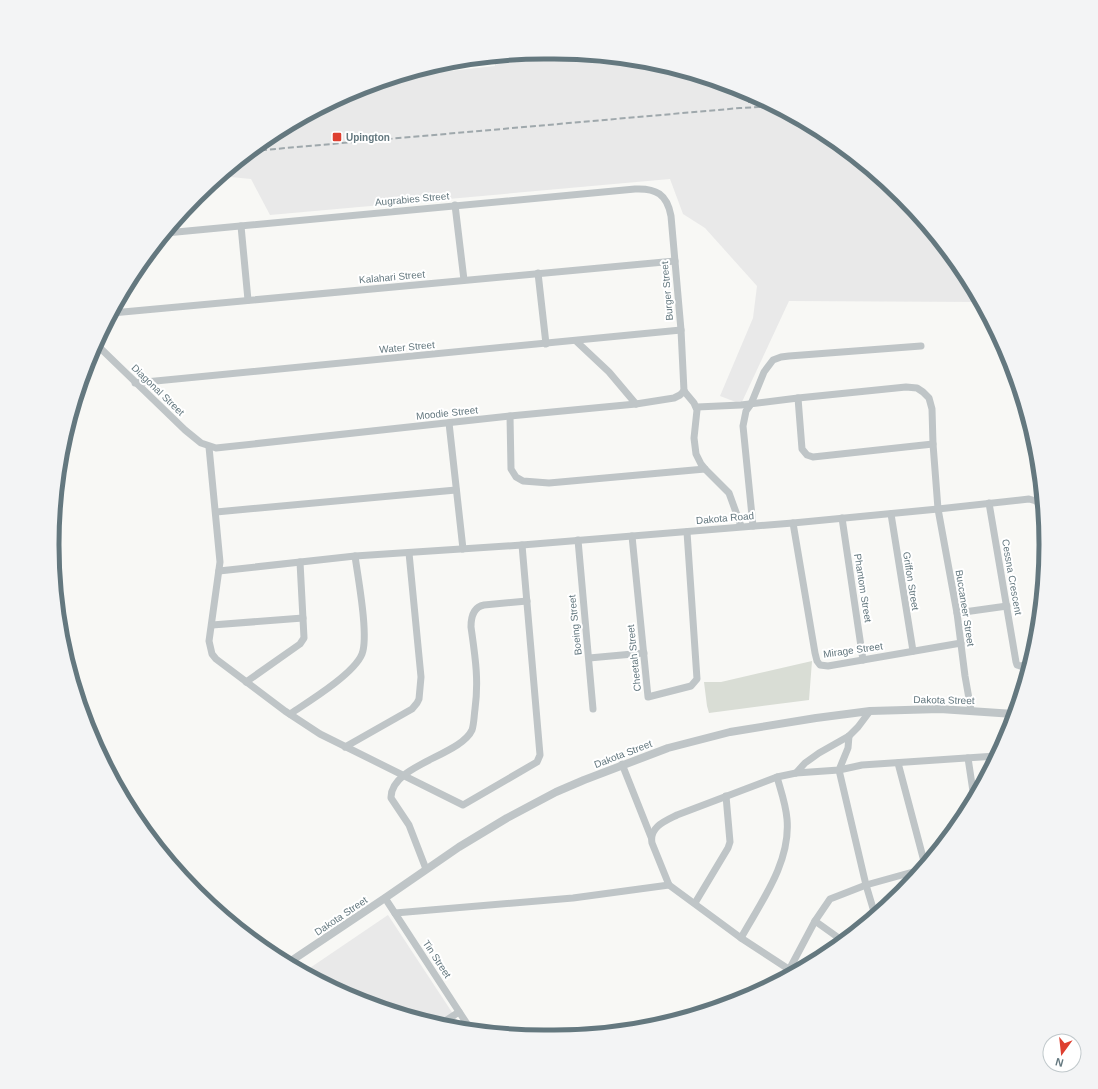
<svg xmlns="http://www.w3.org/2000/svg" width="1098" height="1089" font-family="Arial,sans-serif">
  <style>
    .built { fill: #e9e9e9 }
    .green { fill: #d9ddd5 }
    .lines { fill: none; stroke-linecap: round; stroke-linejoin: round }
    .minor { stroke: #bfc5c7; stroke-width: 7 }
    .tertiary { stroke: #bfc5c7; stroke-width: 8 }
    .rail { stroke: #9fa8ac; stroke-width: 2; stroke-dasharray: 6 3; stroke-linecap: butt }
    .poi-dot { fill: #de3f30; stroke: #fff; stroke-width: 1.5 }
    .labels { text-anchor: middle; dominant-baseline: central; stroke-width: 4; stroke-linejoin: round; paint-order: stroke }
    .poi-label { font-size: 10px; font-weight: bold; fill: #64787f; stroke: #fff; text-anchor: start }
    .street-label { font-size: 10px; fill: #64787f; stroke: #fff }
    .rim { fill: none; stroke: #64787f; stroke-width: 5 }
  </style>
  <rect width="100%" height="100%" fill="#f8f8f5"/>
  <g class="built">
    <polygon points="544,52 649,61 742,89 827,135 902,196 963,271 980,302 789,301 741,404 720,396 753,318 757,286 705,228 683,214 670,179 270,215 251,179 220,176 271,135 356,90 396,77 495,66 494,57"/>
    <polygon points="388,915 463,1029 449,1028 356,1000 304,972"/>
  </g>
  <polygon class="green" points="812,661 809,700 709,713 707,706 704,682 721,682"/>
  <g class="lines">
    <g class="minor">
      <polyline points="418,71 442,68 440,64"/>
      <polyline points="455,205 464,280"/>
      <polyline points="241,226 248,300"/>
      <path d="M166,233L635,189C656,188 667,194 671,216L681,330L684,391"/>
      <polyline points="538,273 546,344"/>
      <polyline points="112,313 675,261"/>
      <polyline points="576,341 609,372 636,404"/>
      <polyline points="96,344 185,430 201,443 216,448 510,416 636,404 674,398 680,395 684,391"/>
      <polyline points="135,383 681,330"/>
      <polyline points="684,391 694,403 697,410 694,438 696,454 701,464 705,469 729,493 741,526"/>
      <polyline points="798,398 802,449 807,455 813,457 933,444"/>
      <polyline points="697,407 741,405 798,398 906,387 917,388 923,392 929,398 932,409 933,444 938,509 957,613 965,676 971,710"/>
      <polyline points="510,416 511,469 516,477 523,481 549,483 705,469"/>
      <polyline points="449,423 463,549"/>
      <polyline points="209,447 220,562 209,641 212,654 216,659 285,711 320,734 463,805 537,762 540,755 522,545"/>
      <polyline points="989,503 1016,662 1017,665 1020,666 1029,664"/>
      <polyline points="216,512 456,490"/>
      <polyline points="891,514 913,651"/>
      <polyline points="842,518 863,660"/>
      <polyline points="793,523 815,653 817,661 820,665 828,666 961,643"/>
      <polyline points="753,526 743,426 746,411 751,404 764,372 773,360 781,357 789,356 921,346"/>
      <polyline points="632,536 648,697 691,686 697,679 687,532"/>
      <polyline points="578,540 593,709"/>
      <polyline points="219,571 355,556 522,545 793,523 938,509 1029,499 1036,501 1040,505 1046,546"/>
      <polyline points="957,613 1007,606"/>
      <polyline points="212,625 303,618"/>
      <polyline points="589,658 644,653"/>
      <polyline points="246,682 300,644 304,638 300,562"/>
      <path d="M290,714C308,702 354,674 362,654C369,636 358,578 355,556"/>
      <polyline points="849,736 848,748 839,770 866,885 875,915"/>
      <polyline points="345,747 412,709 417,703 419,699 421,677 409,553"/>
      <polyline points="99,751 100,751"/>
      <polyline points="968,758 974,798"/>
      <polyline points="898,763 925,865"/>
      <polyline points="622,764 651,837"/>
      <polyline points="796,773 805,763 819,753 849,736 858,727 870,711"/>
      <path d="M426,869L409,825L391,798C390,765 460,756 472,730C474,724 474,716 475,709C479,679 475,656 471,627C471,617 473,607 484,605L527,601"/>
      <polyline points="385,898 471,1030"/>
      <polyline points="695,903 728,848 730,842 726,796"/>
      <polyline points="395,913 573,898 669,885"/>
      <polyline points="815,921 843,941"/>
      <path d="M741,938C761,902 791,862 787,819C786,805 781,791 777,777"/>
      <polyline points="789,970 815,921 830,899 866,885 920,870"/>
      <path d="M793,972L741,938L669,885L652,843C649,827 665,821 677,815L777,777L796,773L839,770L862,765L996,756"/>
      <polyline points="439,1025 459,1012"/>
    </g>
    <polyline class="tertiary" points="288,963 385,898 459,847 507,818 556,792 584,780 668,748 730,732 816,718 870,711 940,709 1014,714"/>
    <g class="rail">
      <polyline points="748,102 763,101"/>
      <polyline points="252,151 740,108 758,107 777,108"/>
    </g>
  </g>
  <rect class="poi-dot" x="332" y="132" width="10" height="10" rx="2"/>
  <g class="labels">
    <g class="poi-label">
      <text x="346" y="137">Upington</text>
    </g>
    <g class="street-label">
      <text transform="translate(412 199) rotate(-5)">Augrabies Street</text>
      <text transform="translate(392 277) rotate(-5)">Kalahari Street</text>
      <text transform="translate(667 291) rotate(-95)">Burger Street</text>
      <text transform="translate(407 347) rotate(-5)">Water Street</text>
      <text transform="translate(158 390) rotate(44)">Diagonal Street</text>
      <text transform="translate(447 413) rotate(-6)">Moodie Street</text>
      <text transform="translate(725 518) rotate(-5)">Dakota Road</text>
      <text transform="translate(1012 577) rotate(80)">Cessna Crescent</text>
      <text transform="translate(911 581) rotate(81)">Griffon Street</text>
      <text transform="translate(863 588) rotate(81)">Phantom Street</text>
      <text transform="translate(965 608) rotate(81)">Buccaneer Street</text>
      <text transform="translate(575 625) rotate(-96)">Boeing Street</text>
      <text transform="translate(853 650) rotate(-8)">Mirage Street</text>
      <text transform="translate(634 658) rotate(-96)">Cheetah Street</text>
      <text transform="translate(944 700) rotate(1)">Dakota Street</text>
      <text transform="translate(623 754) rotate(-21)">Dakota Street</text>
      <text transform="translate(341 916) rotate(-34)">Dakota Street</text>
      <text transform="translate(437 959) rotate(57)">Tin Street</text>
    </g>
  </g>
  <path d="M0 0H1098V1089H0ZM544 59H554A485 485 0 0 1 1039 544V545A485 485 0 0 1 554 1030H544A485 485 0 0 1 59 545V544A485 485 0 0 1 544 59Z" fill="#f3f4f5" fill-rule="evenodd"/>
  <path class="rim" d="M544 59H554A485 485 0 0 1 1039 544V545A485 485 0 0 1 554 1030H544A485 485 0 0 1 59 545V544A485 485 0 0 1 544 59Z"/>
  <g transform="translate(1062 1053) rotate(195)"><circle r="19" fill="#ffffff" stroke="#c1c9cc"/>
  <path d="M0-3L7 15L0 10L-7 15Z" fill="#de3f30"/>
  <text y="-6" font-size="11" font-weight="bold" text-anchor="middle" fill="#64787f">N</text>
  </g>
</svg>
